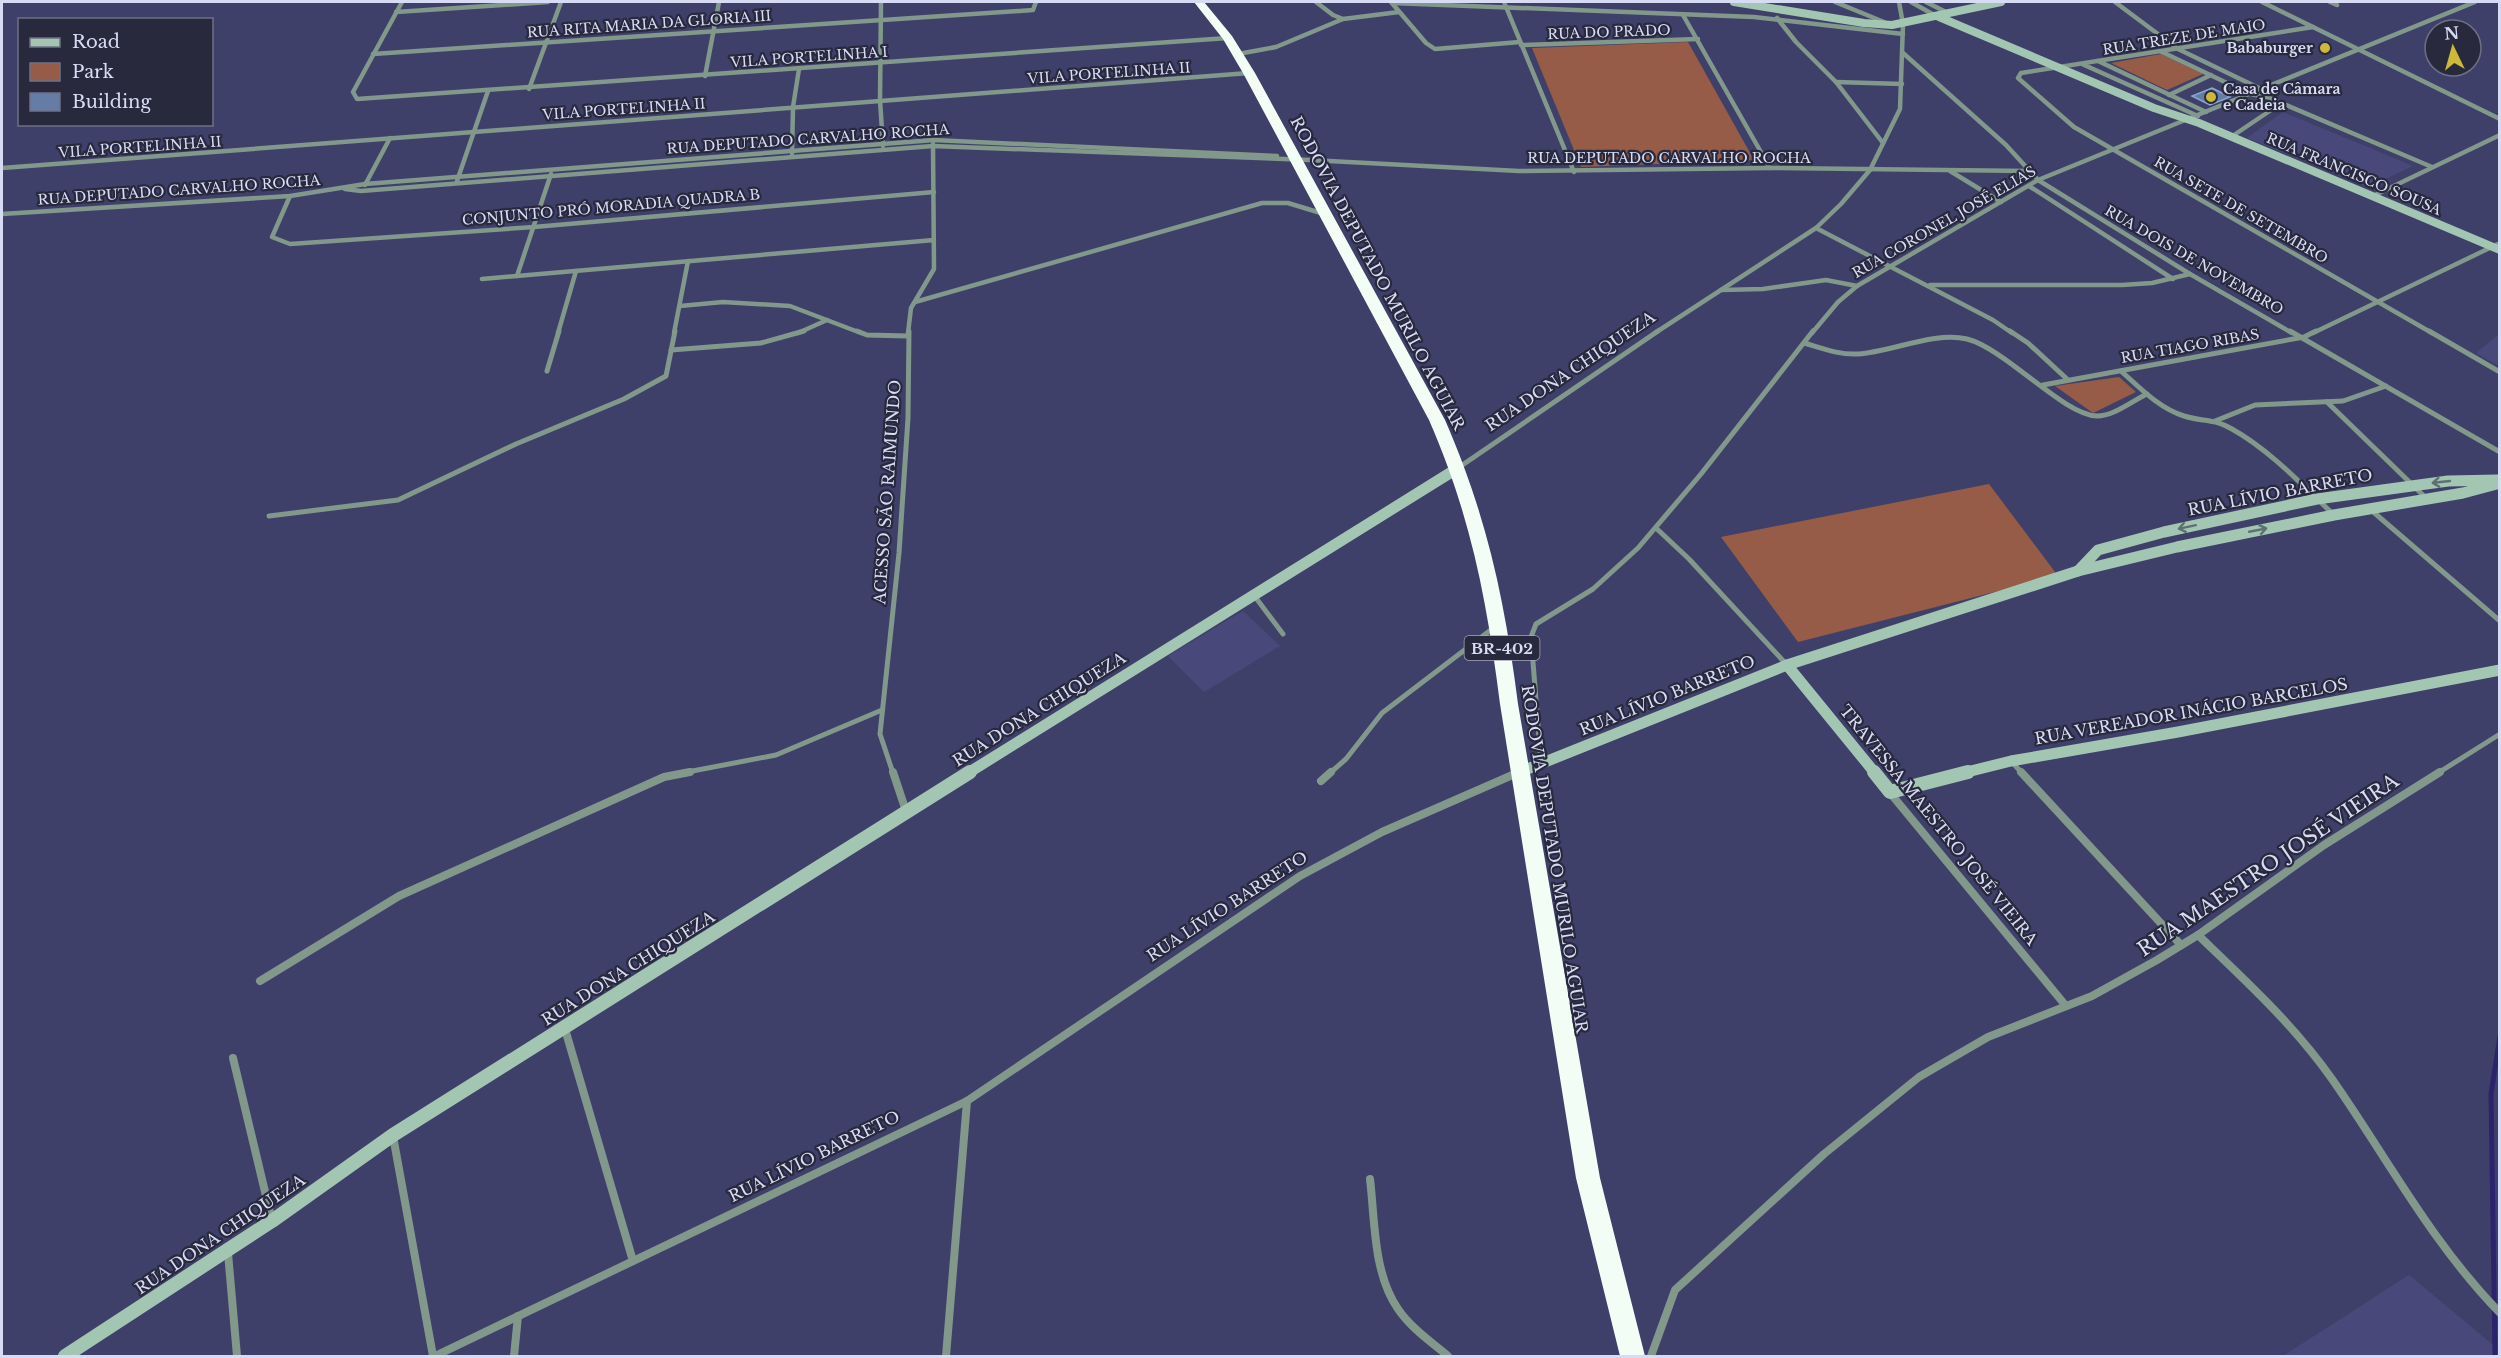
<svg xmlns="http://www.w3.org/2000/svg" width="2501" height="1358" font-family="'Libre Baskerville',serif">
  <style>
    .built { fill: #48497a }
    .green { fill: #975c47 }
    .lines { fill: none; stroke-linecap: round; stroke-linejoin: round }
    .stream { stroke: #2b246c; stroke-width: 5 }
    .building { fill: #647ca6; stroke: #8da6d2; stroke-width: 1.5 }
    .street-far2 { stroke: #81988b; stroke-width: 4.5 }
    .street-far1 { stroke: #81988b; stroke-width: 5 }
    .street { stroke: #81988b; stroke-width: 8 }
    .secondary-far2 { stroke: #a2c6b2; stroke-width: 8 }
    .secondary-far1 { stroke: #a2c6b2; stroke-width: 11 }
    .secondary { stroke: #a2c6b2; stroke-width: 14 }
    .highway { fill: #f2fdf6; fill-rule: evenodd }
    .oneway { stroke: #5f7072 }
    .poi-dot { fill: #ccb939; stroke: #28293d; stroke-width: 2 }
    .labels { text-anchor: middle; dominant-baseline: central; stroke-width: 4.5; stroke-linejoin: round; paint-order: stroke }
    .far-street-label { font-size: 14px; fill: #d8dbf4; stroke: #28293d }
    .far-poi-label { font-size: 14px; font-weight: bold; fill: #d8dbf4; stroke: #28293d; text-anchor: end }
    .shield { fill: #28293d; stroke: #a3a6bd; stroke-width: 1.5 }
    .shield-label { font-size: 15px; font-weight: bold; fill: #d8dbf4 }
    .street-label { font-size: 16px; fill: #d8dbf4; stroke: #28293d }
    .near-street-label { font-size: 20px; fill: #d8dbf4; stroke: #28293d }
  </style>
  <rect width="100%" height="100%" fill="#3f406a"/>
  <g class="built">
    <polygon points="2283,112 2413,166 2368,187 2247,138"/>
    <polygon points="2499,334 2499,366 2476,353"/>
    <polygon points="1243,611 1280,646 1204,692 1168,656"/>
    <polygon points="2409,1275 2499,1350 2499,1356 2283,1356"/>
  </g>
  <g class="green">
    <polygon points="1688,42 1754,160 1581,167 1532,48"/>
    <polygon points="2161,54 2203,74 2167,90 2111,63"/>
    <polygon points="2119,377 2136,392 2093,413 2055,386"/>
    <polygon points="1989,484 2058,576 1798,642 1721,537"/>
  </g>
  <g class="lines">
    <polyline class="stream" points="2495,1356 2491,1094 2500,1036"/>
  </g>
  <polygon class="building" points="2212,88 2230,97 2210,105 2192,96"/>
  <g class="lines">
    <g class="street-far2">
      <polyline points="402,2 353,92 357,99 1228,38"/>
      <polyline points="881,2 880,100 883,146"/>
      <polyline points="1316,2 1333,15 1343,19 1399,12"/>
      <polyline points="1391,2 1426,43 1435,49 1520,42"/>
      <polyline points="1504,2 1574,172"/>
      <polyline points="1835,2 1884,22"/>
      <polyline points="1911,2 1936,16"/>
      <polyline points="1926,2 1950,14"/>
      <polyline points="2115,2 2178,49 2261,89"/>
      <polyline points="2262,2 2500,119"/>
      <polyline points="2330,2 2337,5"/>
      <polyline points="1392,3 1754,17 1903,34"/>
      <polyline points="396,12 548,2"/>
      <polyline points="1683,15 1770,168"/>
      <polyline points="1777,18 1796,42 1836,82 1883,143"/>
      <polyline points="2313,27 2021,73 2018,78 2074,127 2432,333"/>
      <polyline points="1521,45 1698,39"/>
      <polyline points="2160,51 2250,94 2267,97 2432,167"/>
      <polyline points="1903,53 2006,145 2038,180 2190,274 2292,333"/>
      <polyline points="373,54 1033,10 1036,2"/>
      <polyline points="1238,54 1276,47 1343,19"/>
      <polyline points="2098,61 2206,112"/>
      <polyline points="2082,64 2198,116"/>
      <polyline points="705,76 719,2"/>
      <polyline points="1836,82 1902,84"/>
      <polyline points="529,89 561,2"/>
      <polyline points="2169,95 2211,75"/>
      <polyline points="2231,137 2280,104"/>
      <polyline points="792,154 793,107 799,69"/>
      <polyline points="2,168 1249,73"/>
      <polyline points="1950,171 2001,202"/>
      <polyline points="457,181 488,91"/>
      <polyline points="365,185 390,138"/>
      <polyline points="2029,186 2173,279"/>
      <polyline points="345,189 361,191 933,146 1310,160 1519,171 1770,168 2028,171"/>
      <polyline points="290,196 272,237 290,244 534,227 934,192"/>
      <polyline points="2373,196 2500,135"/>
      <polyline points="2,214 290,196 365,184 934,140 1277,156"/>
      <polyline points="1816,228 1993,320 2012,333"/>
      <polyline points="517,276 551,174"/>
      <polyline points="482,279 934,240"/>
      <polyline points="1930,285 2122,285 2152,283 2190,274"/>
      <polyline points="1721,290 1763,289 1826,280 1857,286"/>
      <polyline points="915,302 1262,203 1288,203 1324,214"/>
      <polyline points="680,306 723,302 790,306 861,333"/>
      <polyline points="558,333 576,271"/>
      <polyline points="674,333 688,261"/>
      <polyline points="798,333 827,320"/>
      <polyline points="908,333 911,308 934,269 933,144"/>
      <polyline points="1655,333 1816,228 1841,204 1870,170 1900,109 1903,24 1899,2"/>
      <polyline points="1812,333 1838,302 1857,286 2038,180 2475,2"/>
      <polyline points="2313,333 2500,243"/>
    </g>
    <g class="street-far1">
      <polyline points="857,331 867,335 908,336"/>
      <polyline points="2010,331 2028,343 2067,379"/>
      <polyline points="2290,331 2500,452"/>
      <polyline points="2429,331 2500,372"/>
      <path d="M1804,343C1821,348 1839,355 1858,354C1891,352 1935,331 1967,339C2006,349 2063,415 2097,416C2114,416 2132,401 2147,394"/>
      <polyline points="671,350 761,343 804,331"/>
      <polyline points="547,371 559,331"/>
      <path d="M2121,371C2140,388 2160,409 2184,416C2203,422 2213,418 2232,429C2271,451 2302,485 2334,515"/>
      <polyline points="2043,385 2304,337 2316,331"/>
      <polyline points="2327,402 2428,500"/>
      <polyline points="2215,421 2255,405 2343,401 2386,386"/>
      <polyline points="1458,468 1658,331"/>
      <polyline points="2371,510 2500,621"/>
      <polyline points="269,516 398,500 516,444 624,399 666,376 675,331"/>
      <polyline points="1656,528 1689,559 1787,665"/>
      <polyline points="1253,594 1283,634"/>
      <polyline points="2011,761 2022,773"/>
      <polyline points="1541,763 1531,637 1536,624 1593,589 1638,548 1701,474 1813,331"/>
      <polyline points="682,773 776,755 882,710"/>
      <polyline points="893,773 880,734 899,553 908,418 909,331"/>
      <polyline points="1330,773 1346,759 1382,713 1496,626"/>
      <polyline points="2438,773 2500,734"/>
    </g>
    <g class="street">
      <polyline points="893,772 906,811"/>
      <polyline points="2021,772 2181,945"/>
      <polyline points="1321,781 1331,772"/>
      <polyline points="1891,794 2066,1006"/>
      <path d="M2198,935C2245,980 2294,1025 2332,1079C2388,1159 2431,1242 2500,1313"/>
      <polyline points="260,981 399,896 664,777 690,772"/>
      <polyline points="565,1029 633,1261"/>
      <polyline points="233,1058 272,1221"/>
      <polyline points="393,1136 433,1356"/>
      <path d="M1370,1179C1375,1220 1373,1273 1398,1309C1411,1328 1430,1341 1448,1356"/>
      <polyline points="228,1253 237,1356"/>
      <polyline points="435,1356 967,1101 1300,876 1382,832 1517,773"/>
      <polyline points="514,1356 518,1316"/>
      <polyline points="946,1356 967,1101"/>
      <polyline points="1651,1356 1675,1290 1824,1154 1919,1077 1988,1037 2092,996 2157,960 2198,935 2324,845 2440,772"/>
    </g>
    <g class="secondary-far2">
      <polyline points="1734,2 1864,23 1892,25 2001,2"/>
      <polyline points="1939,17 2154,108 2199,123 2500,250"/>
    </g>
    <g class="secondary-far1">
      <polyline points="2078,571 2098,550 2164,532 2317,499 2448,481 2498,480"/>
      <polyline points="1787,665 1875,773"/>
      <polyline points="1520,772 1787,665 2078,571 2177,547 2334,515 2463,493 2500,483"/>
      <polyline points="968,773 1458,468"/>
      <polyline points="1963,773 2011,761 2178,732 2500,670"/>
    </g>
    <g class="secondary">
      <polyline points="1874,772 1890,792 1968,772"/>
      <polyline points="65,1356 272,1221 393,1135 970,772"/>
    </g>
    <path class="highway" d="M1194,2H1204L1232,36L1255,73L1445,420C1487,516 1505,601 1518,704L1600,1178L1645,1356H1620L1576,1178L1500,704C1487,601 1471,516 1429,420L1243,73L1223,39Z"/>
  </g>
  <defs><path id="oneway-shaft" d="M-6 0H5M1.5-3L5.5 0L1.5 3" fill="none" stroke-width="1.6" stroke-linecap="round" stroke-linejoin="round" transform="scale(1.5)"/></defs>
  <g class="oneway">
    <use href="#oneway-shaft" transform="translate(2441 482) rotate(174)"/>
    <use href="#oneway-shaft" transform="translate(2187 527) rotate(168)"/>
    <use href="#oneway-shaft" transform="translate(2258 530) rotate(-11)"/>
  </g>
  <g class="poi-dot">
    <circle cx="2325" cy="48" r="6"/>
    <circle cx="2211" cy="97" r="6"/>
  </g>
  <g class="labels">
    <g class="far-street-label">
      <text transform="translate(649 24) rotate(-4)">RUA RITA MARIA DA GLORIA III</text>
      <text transform="translate(1609 32) rotate(-2)">RUA DO PRADO</text>
      <text transform="translate(2184 37) rotate(-9)">RUA TREZE DE MAIO</text>
      <text transform="translate(809 57) rotate(-4)">VILA PORTELINHA I</text>
      <text transform="translate(1109 73) rotate(-4)">VILA PORTELINHA II</text>
      <text transform="translate(624 109) rotate(-4)">VILA PORTELINHA II</text>
      <text transform="translate(808 139) rotate(-4)">RUA DEPUTADO CARVALHO ROCHA</text>
      <text transform="translate(140 147) rotate(-4)">VILA PORTELINHA II</text>
      <text x="1669" y="158">RUA DEPUTADO CARVALHO ROCHA</text>
      <text transform="translate(2354 174) rotate(23)">RUA FRANCISCO SOUSA</text>
      <text transform="translate(179 190) rotate(-4)">RUA DEPUTADO CARVALHO ROCHA</text>
      <text transform="translate(611 207) rotate(-5)">CONJUNTO PRÓ MORADIA QUADRA B</text>
      <text transform="translate(2241 210) rotate(30)">RUA SETE DE SETEMBRO</text>
      <text transform="translate(1944 222) rotate(-30)">RUA CORONEL JOSÉ ELIAS</text>
      <text transform="translate(2194 260) rotate(30)">RUA DOIS DE NOVEMBRO</text>
      <text transform="translate(2190 346) rotate(-10)">RUA TIAGO RIBAS</text>
    </g>
    <g class="far-poi-label">
      <text x="2313" y="48">Bababurger</text>
      <text x="2223" y="89" text-anchor="start">Casa de Câmara<tspan x="2223" dy="16">e Cadeia</tspan></text>
    </g>
    <rect class="shield" x="1464.5" y="636" width="75" height="24" rx="4.5"/>
    <g class="shield-label">
      <text x="1502" y="648">BR-402</text>
    </g>
    <g class="street-label">
      <text transform="translate(1378 273) rotate(62)">RODOVIA DEPUTADO MURILO AGUIAR</text>
      <text transform="translate(1570 371) rotate(-34)">RUA DONA CHIQUEZA</text>
      <text transform="translate(887 492) rotate(-86)">ACESSO SÃO RAIMUNDO</text>
      <text transform="translate(2280 492) rotate(-11)">RUA LÍVIO BARRETO</text>
      <text transform="translate(1667 695) rotate(-22)">RUA LÍVIO BARRETO</text>
      <text transform="translate(1039 709) rotate(-32)">RUA DONA CHIQUEZA</text>
      <text transform="translate(2191 711) rotate(-10)">RUA VEREADOR INÁCIO BARCELOS</text>
      <text transform="translate(1939 825) rotate(51)">TRAVESSA MAESTRO JOSÉ VIEIRA</text>
      <text transform="translate(1555 859) rotate(81)">RODOVIA DEPUTADO MURILO AGUIAR</text>
      <text transform="translate(1227 906) rotate(-33)">RUA LÍVIO BARRETO</text>
      <text transform="translate(628 968) rotate(-32)">RUA DONA CHIQUEZA</text>
      <text transform="translate(814 1156) rotate(-26)">RUA LÍVIO BARRETO</text>
      <text transform="translate(220 1234) rotate(-34)">RUA DONA CHIQUEZA</text>
    </g>
    <g class="near-street-label">
      <text transform="translate(2268 865) rotate(-34)">RUA MAESTRO JOSÉ VIEIRA</text>
    </g>
  </g>
  <rect width="2501" height="1358" fill="none" stroke="#d8dbf4" stroke-width="6"/>
  <rect x="18" y="18" width="195" height="108" fill="#28293d" stroke="#6e7086" stroke-width="1.5"/>
  <rect x="30" y="38" width="30" height="9" fill="#a2c6b2" stroke="#6e7086" stroke-width="1.5"/>
  <text x="72" y="48" font-size="18" fill="#d8dbf4">Road</text>
  <rect x="30" y="63" width="30" height="18" fill="#975c47" stroke="#6e7086" stroke-width="1.5"/>
  <text x="72" y="78" font-size="18" fill="#d8dbf4">Park</text>
  <rect x="30" y="93" width="30" height="18" fill="#647ca6" stroke="#6e7086" stroke-width="1.5"/>
  <text x="72" y="108" font-size="18" fill="#d8dbf4">Building</text>
  <g transform="translate(2453 48) rotate(355)"><circle r="28" fill="#28293d" stroke="#6e7086" stroke-width="1.5"/>
  <path d="M0-4.5L10 22L0 15L-10 22Z" fill="#ccb939"/>
  <text y="-9" font-size="16" font-weight="bold" text-anchor="middle" fill="#d8dbf4">N</text>
  </g>
</svg>
